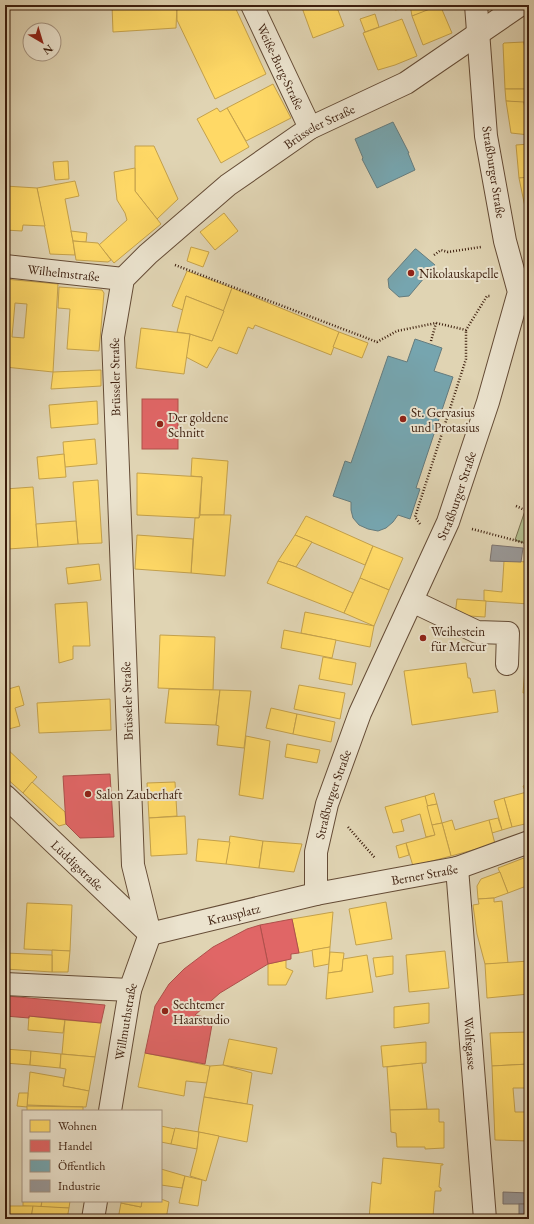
<svg xmlns="http://www.w3.org/2000/svg" width="534" height="1224" font-family="'EB Garamond',serif">
  <style>
    .green { fill: #b2bd8d; stroke: #776e4d }
    .homes { fill: #ffd966; stroke: #c4a14b; fill-rule: evenodd }
    .shops { fill: #e06666; stroke: #af504b }
    .public { fill: #76a5af; stroke: #657c7e }
    .industry { fill: #999; stroke: #7d746f }
    .lines { fill: none; stroke-linecap: round; stroke-linejoin: round }
    .minor-casing { stroke: #654c36; stroke-width: 24 }
    .path { stroke: #3c1e0d; stroke-width: 2.5; stroke-dasharray: 1 2; stroke-linecap: butt }
    .minor { stroke: #ebe3ce; stroke-width: 22 }
    .poi-dot { fill: #8f2418; stroke: #ebe3ce; stroke-width: 1.5 }
    .labels { text-anchor: middle; dominant-baseline: central; stroke-width: 4; stroke-linejoin: round; paint-order: stroke }
    .street-label { font-size: 13px; fill: #3c1e0d; stroke: #ebe3ce }
    .poi-label { font-size: 13px; fill: #3c1e0d; stroke: #ebe3ce; text-anchor: start }
  </style>
  <rect width="100%" height="100%" fill="#e0d4b3"/>
  <filter id="stains"><feTurbulence type="fractalNoise" baseFrequency=".005" numOctaves="4"/><feColorMatrix values="0 0 0 0 .2 0 0 0 0 .09 0 0 0 0 .02 0 0 0 .5 -.17"/></filter>
  <radialGradient id="worn" r=".72"><stop offset=".6" stop-color="#630" stop-opacity="0"/><stop offset="1" stop-color="#630" stop-opacity=".3"/></radialGradient>
  <polygon class="green" points="529,499 529,545 515,540"/>
  <g class="homes">
    <polygon points="112,5 177,5 176,28 113,32"/>
    <polygon points="177,5 234,5 266,74 215,99 177,20"/>
    <polygon points="301,5 336,5 344,26 313,38"/>
    <polygon points="394,5 410,5 411,7 395,10"/>
    <polygon points="410,5 427,5 428,11 412,16"/>
    <polygon points="440,5 452,33 423,45 412,16"/>
    <polygon points="375,14 379,27 365,32 360,19"/>
    <polygon points="402,19 417,56 395,65 378,70 363,33"/>
    <polygon points="524,42 529,76 529,89 505,89 503,44 504,43"/>
    <polygon points="524,42 529,44 529,76"/>
    <polygon points="273,84 291,118 246,141 227,108"/>
    <polygon points="529,86 527,103 506,101 505,89 529,89"/>
    <polygon points="506,101 524,102 529,135 511,133"/>
    <polygon points="524,102 529,102 529,135"/>
    <polygon points="217,108 220,112 227,108 249,147 221,163 197,119"/>
    <polygon points="529,144 529,177 519,178 516,145"/>
    <polygon points="135,146 154,146 178,199 157,219 135,191"/>
    <polygon points="68,161 69,179 55,180 53,162"/>
    <polygon points="135,168 135,191 161,224 114,263 99,245 127,220 125,213 117,200 114,172"/>
    <polygon points="529,177 529,212 526,212 519,178"/>
    <polygon points="75,181 79,196 65,199 73,241 75,255 50,254 37,188"/>
    <polygon points="5,186 37,188 45,226 23,225 22,231 5,230"/>
    <polygon points="526,212 529,212 529,259 529,258"/>
    <polygon points="224,213 238,231 215,250 200,232"/>
    <polygon points="71,231 87,233 86,242 73,241"/>
    <polygon points="73,241 98,243 111,260 108,262 76,260"/>
    <polygon points="191,247 209,252 203,267 187,261"/>
    <polygon points="187,271 232,288 224,311 186,296 183,310 172,306"/>
    <path d="M5,279L58,284L53,372L5,367ZM15,303L27,304L24,338L12,337Z"/>
    <polygon points="59,287 102,290 104,293 99,351 67,349 70,309 58,308"/>
    <polygon points="232,288 339,332 331,355 255,325 253,329 248,327 237,354 219,347 207,368 186,357 190,334 212,341"/>
    <polygon points="186,296 224,311 212,341 190,334 177,332"/>
    <polygon points="141,328 190,334 184,374 136,368"/>
    <polygon points="339,332 368,343 362,358 333,347"/>
    <polygon points="101,370 101,386 51,389 53,372"/>
    <polygon points="97,401 98,424 51,428 49,405"/>
    <polygon points="95,439 97,464 65,467 63,442"/>
    <polygon points="64,454 66,477 39,479 37,457"/>
    <polygon points="192,458 228,461 224,515 200,515 202,477 191,476"/>
    <polygon points="137,473 202,477 199,518 137,515"/>
    <polygon points="98,480 102,543 78,544 73,482"/>
    <polygon points="33,487 38,547 8,549 5,489"/>
    <polygon points="200,515 231,515 225,576 191,573 195,518 199,518"/>
    <polygon points="306,516 373,546 365,565 295,535"/>
    <polygon points="76,521 78,544 38,547 36,524"/>
    <polygon points="137,535 193,539 191,573 135,569"/>
    <polygon points="295,535 312,542 296,567 278,561"/>
    <polygon points="373,546 403,558 389,590 360,578"/>
    <polygon points="278,561 296,567 353,593 344,613 267,583"/>
    <polygon points="504,561 529,562 529,604 484,601 484,590 502,592"/>
    <polygon points="99,564 101,580 68,584 66,568"/>
    <polygon points="360,578 389,590 374,626 344,613"/>
    <polygon points="457,599 486,601 485,617 455,615"/>
    <polygon points="87,602 90,646 73,646 73,659 59,663 55,604"/>
    <polygon points="305,612 374,626 370,647 301,633"/>
    <polygon points="529,621 529,693 523,693"/>
    <polygon points="284,630 336,640 332,658 281,648"/>
    <polygon points="160,635 215,637 213,690 158,688"/>
    <polygon points="323,657 356,663 352,685 319,679"/>
    <polygon points="466,663 468,678 470,678 473,693 495,690 498,712 412,725 404,671"/>
    <polygon points="299,685 345,693 340,719 294,709"/>
    <polygon points="19,686 24,705 15,708 20,726 5,730 5,690"/>
    <polygon points="169,689 220,690 216,725 165,723"/>
    <polygon points="220,690 251,691 244,748 217,745 219,726 216,725"/>
    <polygon points="110,699 111,730 39,733 37,703"/>
    <polygon points="271,708 297,714 293,734 266,728"/>
    <polygon points="297,714 335,722 331,742 293,734"/>
    <polygon points="246,736 270,741 263,799 239,795"/>
    <polygon points="287,744 320,750 317,763 285,757"/>
    <polygon points="5,747 37,777 23,793 5,777"/>
    <polygon points="32,782 65,812 66,824 59,826 23,793"/>
    <polygon points="175,782 177,816 149,818 147,783"/>
    <polygon points="529,784 529,800 523,786"/>
    <polygon points="527,792 529,800 529,823 512,827 504,798"/>
    <polygon points="434,793 437,804 427,806 425,796"/>
    <polygon points="425,796 435,835 426,837 420,814 401,820 404,831 393,833 385,807"/>
    <polygon points="504,798 512,827 502,830 494,801"/>
    <polygon points="437,804 442,823 432,825 427,806"/>
    <polygon points="185,816 187,854 151,856 149,818"/>
    <polygon points="498,818 502,830 492,833 489,820"/>
    <polygon points="452,820 455,830 489,820 495,844 451,856 442,823"/>
    <polygon points="442,823 451,856 413,866 406,843 435,835 432,825"/>
    <polygon points="230,836 263,841 259,868 226,864"/>
    <polygon points="198,839 230,842 226,864 196,861"/>
    <polygon points="263,841 302,844 294,872 259,868"/>
    <polygon points="406,843 409,855 399,858 396,846"/>
    <polygon points="529,856 529,885 508,893 498,868"/>
    <polygon points="500,872 508,893 494,898 478,899 477,886 481,879"/>
    <polygon points="494,898 494,902 502,901 508,963 485,964 477,934 473,905 479,904 478,899"/>
    <polygon points="386,902 392,939 356,945 349,909"/>
    <polygon points="27,903 72,905 70,951 24,949"/>
    <polygon points="333,912 330,947 299,953 292,919"/>
    <polygon points="330,947 329,964 314,967 312,950"/>
    <polygon points="52,950 70,951 68,972 52,972"/>
    <polygon points="445,951 449,988 409,992 406,955"/>
    <polygon points="330,952 344,953 342,971 328,973"/>
    <polygon points="5,953 52,955 52,972 5,969"/>
    <polygon points="367,955 373,992 326,999 328,973 342,971 343,959"/>
    <polygon points="393,956 393,974 376,977 373,958"/>
    <polygon points="286,960 286,968 293,971 286,985 268,985 268,964"/>
    <polygon points="529,961 529,994 487,998 485,964"/>
    <polygon points="5,996 7,996 5,1016 9,1016 7,1028 5,1028"/>
    <polygon points="429,1003 429,1023 394,1028 394,1007"/>
    <polygon points="29,1016 65,1020 63,1033 28,1030"/>
    <polygon points="65,1020 101,1023 95,1057 62,1054"/>
    <polygon points="529,1032 529,1064 492,1066 490,1033"/>
    <polygon points="229,1039 277,1048 272,1074 223,1065"/>
    <polygon points="426,1042 426,1063 383,1067 381,1046"/>
    <polygon points="5,1049 31,1051 30,1065 5,1063"/>
    <polygon points="31,1051 61,1054 60,1068 30,1065"/>
    <polygon points="145,1053 210,1066 207,1083 186,1081 184,1096 138,1087"/>
    <polygon points="61,1054 95,1057 89,1091 63,1086 66,1069 60,1068"/>
    <polygon points="422,1063 427,1109 390,1110 387,1067"/>
    <polygon points="529,1064 529,1088 513,1088 515,1112 529,1112 529,1141 495,1140 492,1066"/>
    <polygon points="223,1065 252,1073 247,1104 204,1097 210,1066"/>
    <polygon points="30,1072 64,1078 63,1086 89,1091 86,1107 27,1105"/>
    <polygon points="19,1093 28,1093 27,1107 17,1106"/>
    <polygon points="204,1097 253,1105 247,1142 198,1132"/>
    <polygon points="27,1106 83,1107 83,1111 27,1111"/>
    <polygon points="439,1109 439,1122 444,1122 444,1148 425,1149 425,1147 397,1147 396,1133 391,1132 390,1110"/>
    <polygon points="161,1126 175,1129 171,1144 161,1142"/>
    <polygon points="175,1128 199,1132 197,1149 171,1144"/>
    <polygon points="199,1132 219,1136 206,1181 190,1176 197,1149"/>
    <polygon points="383,1158 443,1164 443,1165 441,1165 439,1187 441,1188 441,1191 435,1191 433,1217 438,1217 438,1219 369,1219 372,1182 381,1184"/>
    <polygon points="161,1169 185,1176 182,1188 161,1185"/>
    <polygon points="185,1176 202,1180 198,1206 179,1203"/>
    <polygon points="161,1199 169,1202 166,1219 118,1219 121,1203 141,1207 142,1201 161,1201"/>
    <polygon points="23,1201 42,1201 41,1207 23,1206"/>
    <polygon points="42,1201 70,1201 69,1208 41,1207"/>
    <polygon points="121,1201 142,1201 141,1207 121,1203"/>
    <rect x="5" y="1206" width="4" height="13"/>
    <polygon points="9,1206 33,1206 31,1219 9,1219"/>
    <polygon points="33,1206 69,1208 67,1219 31,1219"/>
  </g>
  <g class="shops">
    <rect x="142" y="399" width="36" height="50"/>
    <polygon points="110,774 114,837 80,838 66,824 63,776"/>
    <polygon points="292,919 299,953 291,954 291,959 268,964 260,925"/>
    <polygon points="260,925 268,964 220,993 195,1015 213,1019 205,1064 145,1053 155,1006 169,984 184,969 213,947 247,929"/>
    <polygon points="7,996 105,1005 101,1023 29,1016 29,1018 5,1016"/>
  </g>
  <g class="public">
    <polygon points="393,122 409,153 408,153 415,170 377,188 362,159 363,158 355,139"/>
    <polygon points="415,249 416,249 435,265 409,296 399,297 389,288 388,279"/>
    <polygon points="415,339 442,348 434,371 453,377 416,488 420,489 410,519 398,515 393,522 386,528 378,531 368,529 359,525 353,518 351,510 351,502 333,496 345,461 351,463 388,356 407,362"/>
  </g>
  <g class="industry">
    <polygon points="492,545 523,548 521,562 490,561"/>
    <polygon points="503,1192 529,1193 529,1204 503,1204"/>
    <rect x="519" y="1204" width="10" height="12"/>
    <rect x="519" y="1216" width="10" height="3"/>
  </g>
  <g class="lines">
    <g class="minor-casing">
      <g id="minor">
        <path id="s1" d="M252,5L310,128"/>
        <path id="s2" d="M5,266L123,279"/>
        <polyline points="412,601 477,632 508,633 507,664"/>
        <path id="s3" d="M5,796L150,934"/>
        <path id="s4" d="M457,868L485,1219"/>
        <path id="s5" d="M316,894V852L327,804L360,713L448,522L488,402L519,292L505,241L486,136L476,5"/>
        <path id="s6" d="M150,934L133,865L113,337L123,279L148,254L228,185L310,128L406,83L520,5"/>
        <path id="s7" d="M150,934L316,894L457,868L529,842"/>
        <polyline points="5,984 130,990"/>
        <path id="s8" d="M110,1111L130,990L150,934"/>
        <polyline points="93,1219 96,1201"/>
      </g>
    </g>
    <g class="path">
      <polyline points="434,255 441,250 448,252 481,247"/>
      <polyline points="175,265 377,342 397,331 436,323 466,330 487,296 491,296"/>
      <polyline points="431,341 436,323"/>
      <polyline points="516,506 529,512"/>
      <polyline points="420,524 415,517 466,359 466,330"/>
      <polyline points="472,529 529,544"/>
      <polyline points="348,827 375,858"/>
    </g>
    <use href="#minor" class="minor"/>
  </g>
  <g class="poi-dot">
    <circle cx="411" cy="273" r="4"/>
    <circle cx="403" cy="419" r="4"/>
    <circle cx="160" cy="424" r="4"/>
    <circle cx="423" cy="638" r="4"/>
    <circle cx="88" cy="794" r="4"/>
    <circle cx="165" cy="1011" r="4"/>
  </g>
  <g class="labels">
    <g class="street-label">
      <text stroke="none"><textPath href="#s1" startOffset="68">Weiße-Burg-Straße</textPath></text>
      <text stroke="none"><textPath href="#s6" startOffset="908">Brüsseler Straße</textPath></text>
      <text transform="translate(494 172) rotate(81)">Straßburger Straße</text>
      <text stroke="none"><textPath href="#s2" startOffset="59">Wilhelmstraße</textPath></text>
      <text transform="translate(115 377) rotate(-91)">Brüsseler Straße</text>
      <text stroke="none"><textPath href="#s5" startOffset="426">Straßburger Straße</textPath></text>
      <text transform="translate(127 701) rotate(-92)">Brüsseler Straße</text>
      <text stroke="none"><textPath href="#s5" startOffset="102">Straßburger Straße</textPath></text>
      <text stroke="none"><textPath href="#s3" startOffset="100">Lüddigstraße</textPath></text>
      <text stroke="none"><textPath href="#s7" startOffset="281">Berner Straße</textPath></text>
      <text stroke="none"><textPath href="#s7" startOffset="86">Krausplatz</textPath></text>
      <text stroke="none"><textPath href="#s8" startOffset="91">Willmuthstraße</textPath></text>
      <text stroke="none"><textPath href="#s4" startOffset="176">Wolfsgasse</textPath></text>
    </g>
    <g class="poi-label">
      <text x="419" y="273">Nikolauskapelle</text>
      <text x="411" y="412">St. Gervasius<tspan x="411" dy="15">und Protasius</tspan></text>
      <text x="168" y="417">Der goldene<tspan x="168" dy="15">Schnitt</tspan></text>
      <text x="431" y="631">Weihestein<tspan x="431" dy="15">für Mercur</tspan></text>
      <text x="96" y="794">Salon Zauberhaft</text>
      <text x="173" y="1004">Sechtemer<tspan x="173" dy="15">Haarstudio</tspan></text>
    </g>
  </g>
  <rect width="534" height="1224" fill="none" stroke="#e0d4b3" stroke-width="20"/>
  <rect x="6" y="6" width="522" height="1212" fill="none" stroke="#3c1e0d" stroke-width="2"/>
  <rect x="10" y="10" width="514" height="1204" fill="none" stroke="#3c1e0d"/>
  <rect x="22" y="1110" width="140" height="92" fill="#ebe3ce" stroke="#a59481"/>
  <rect x="30" y="1120" width="20" height="12" fill="#ffd966" stroke="#a59481"/>
  <text x="58" y="1130" font-size="12" fill="#3c1e0d">Wohnen</text>
  <rect x="30" y="1140" width="20" height="12" fill="#e06666" stroke="#a59481"/>
  <text x="58" y="1150" font-size="12" fill="#3c1e0d">Handel</text>
  <rect x="30" y="1160" width="20" height="12" fill="#76a5af" stroke="#a59481"/>
  <text x="58" y="1170" font-size="12" fill="#3c1e0d">Öffentlich</text>
  <rect x="30" y="1180" width="20" height="12" fill="#999999" stroke="#a59481"/>
  <text x="58" y="1190" font-size="12" fill="#3c1e0d">Industrie</text>
  <g transform="translate(42 42) rotate(142)"><circle r="19" fill="#ebe3ce" stroke="#a59481"/>
  <path d="M0-3L7 15L0 10L-7 15Z" fill="#8f2418"/>
  <text y="-6" font-size="11" font-weight="bold" text-anchor="middle" fill="#3c1e0d">N</text>
  </g>
  <rect width="100%" height="100%" filter="url(#stains)"/>
  <rect width="100%" height="100%" fill="url(#worn)"/>
</svg>
